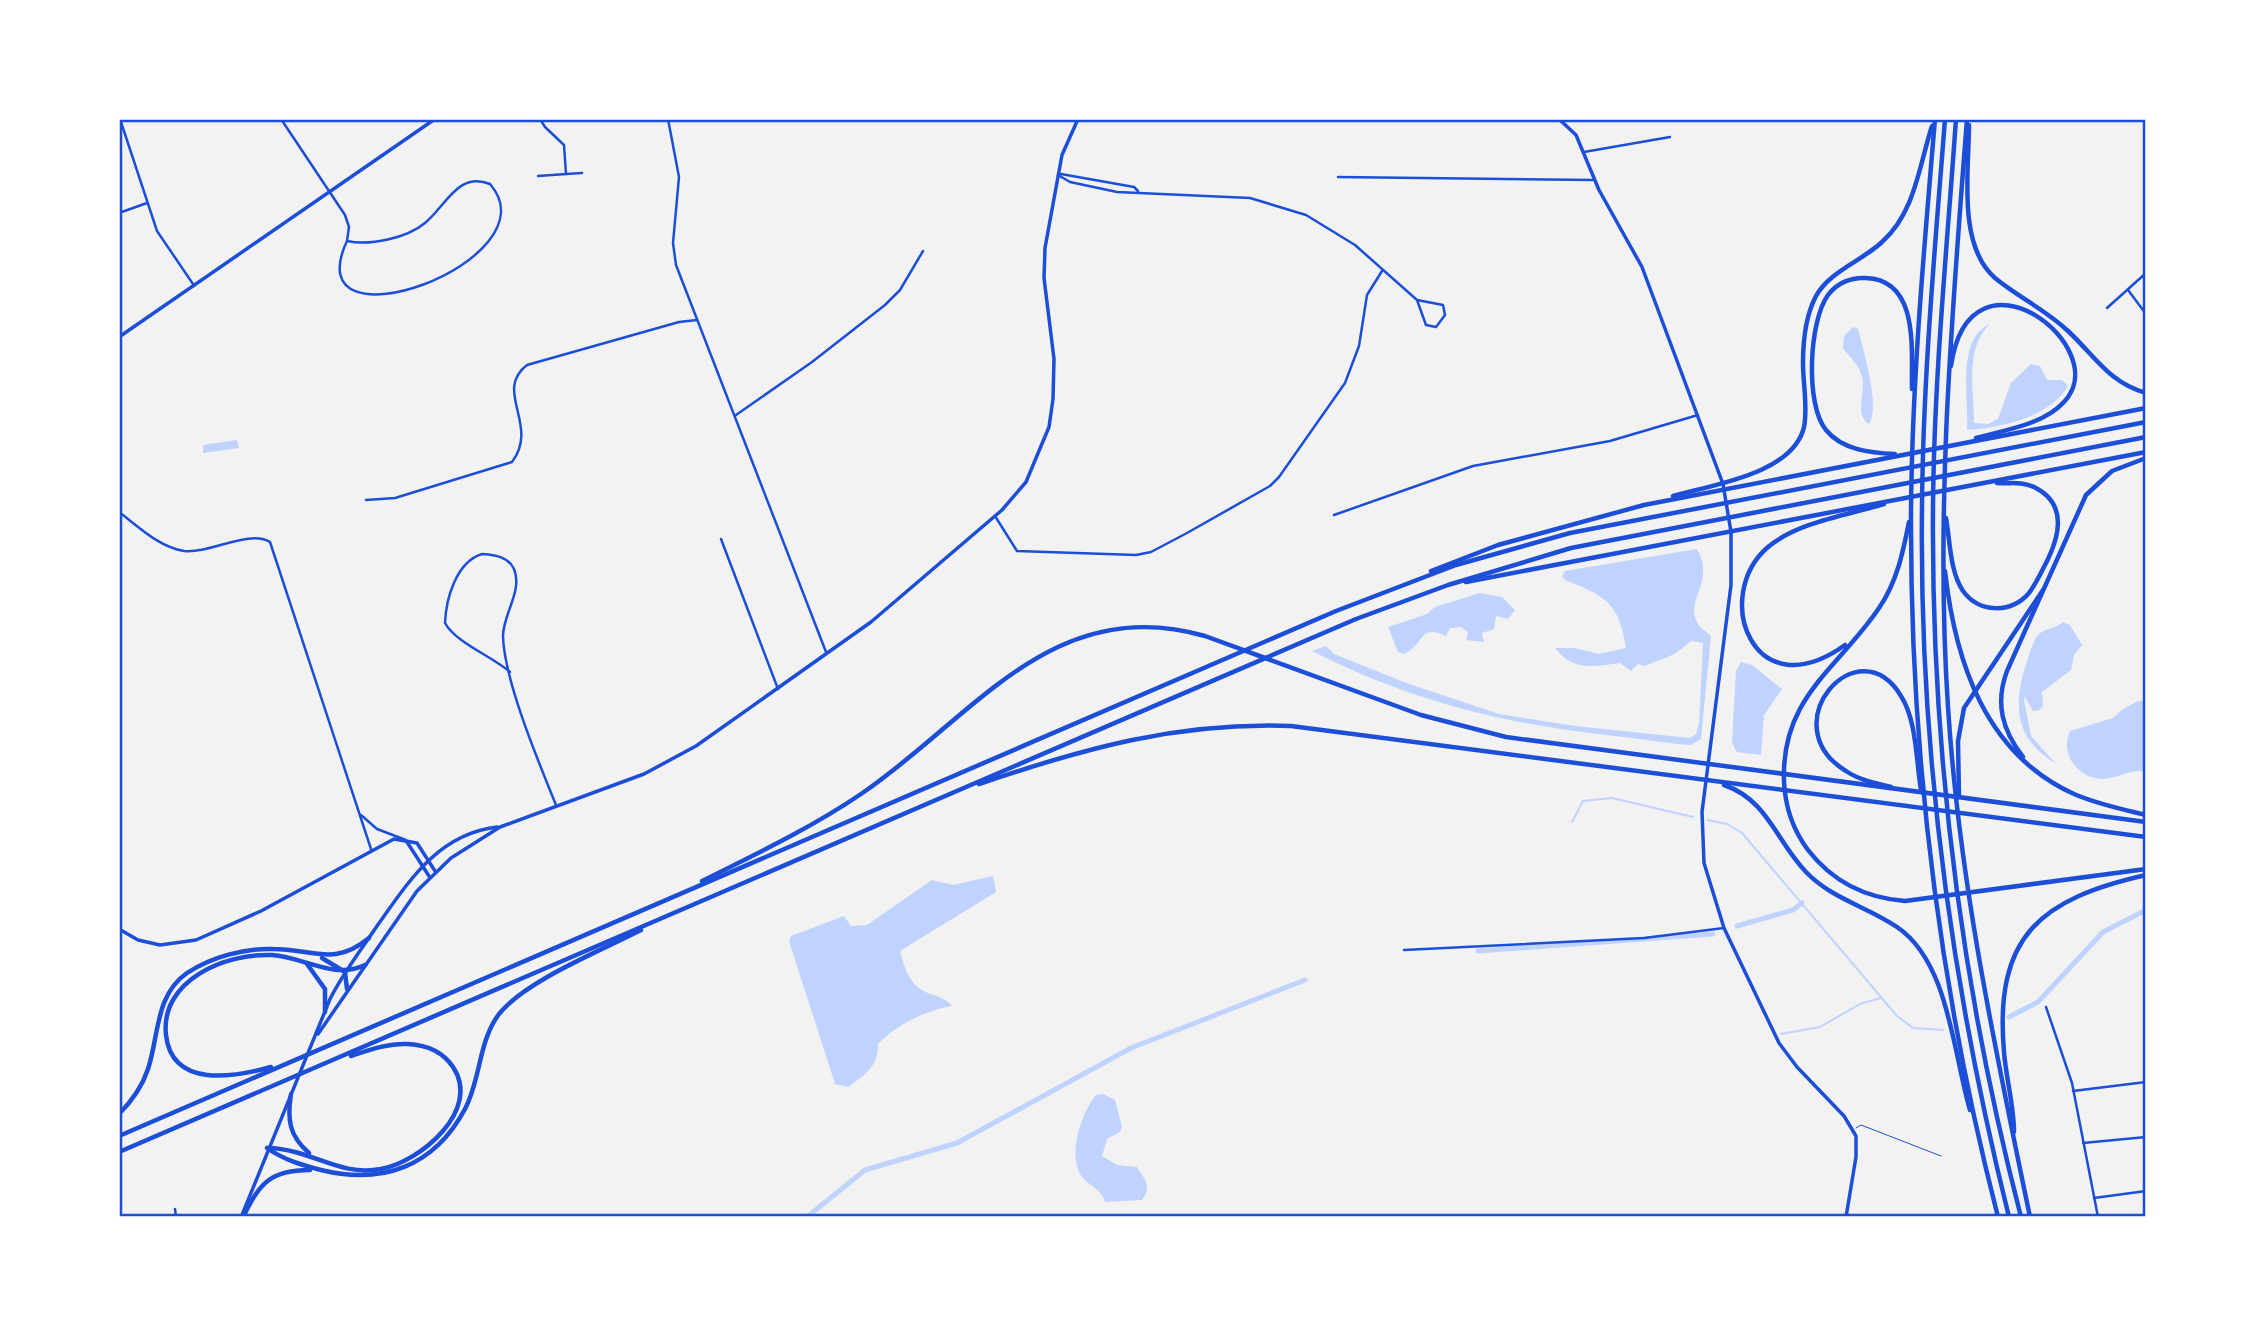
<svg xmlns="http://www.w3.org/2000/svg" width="2265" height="1336" font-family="'Roboto Condensed',sans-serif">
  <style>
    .water { fill: #bfd3fe }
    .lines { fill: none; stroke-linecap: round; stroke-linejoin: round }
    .stream { stroke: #bfd3fe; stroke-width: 2 }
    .canal { stroke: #bfd3fe; stroke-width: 5 }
    .service { stroke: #1d4ed8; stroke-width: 1 }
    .minor { stroke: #1d4ed8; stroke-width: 2.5 }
    .secondary { stroke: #1d4ed8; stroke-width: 3.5 }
    .motorway { stroke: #1d4ed8; stroke-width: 4.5 }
    .neatline { fill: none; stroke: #1d4ed8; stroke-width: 2.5 }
  </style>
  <rect width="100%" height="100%" fill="#f2f2f2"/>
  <g class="water">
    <path d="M1990,324C1964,349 1974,391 1974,423L1988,424L1998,419L2011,383L2031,364L2040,366L2047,380H2062L2068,386C2050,417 2000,428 1967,430C1969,400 1956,338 1990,324Z"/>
    <path d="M1853,327L1858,329C1863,349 1881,408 1869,424C1854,415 1866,391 1862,376C1858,363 1850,358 1843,348L1844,336Z"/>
    <polygon points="237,440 239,448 203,453 203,445"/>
    <path d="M1697,549C1715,581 1687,598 1696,620C1699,628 1706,631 1711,636L1701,739L1691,745C1669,744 1645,739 1623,737C1512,726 1412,702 1312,651L1326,646L1334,654L1409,684L1499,714L1575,726L1690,738L1696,734L1699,723L1703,643L1691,641C1671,659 1667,656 1645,666L1638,664L1631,671L1620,663C1595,666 1573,672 1555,648H1574L1599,654L1626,648C1619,602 1605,596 1565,580L1562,576L1565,571Z"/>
    <path d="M1480,593L1502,597L1515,610L1508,619L1496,616L1494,629L1482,633L1484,642L1466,640L1468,632L1461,627L1450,628L1446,636C1418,623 1425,645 1404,654L1398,652L1388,627L1427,614L1435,607Z"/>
    <path d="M2063,622L2070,625L2082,645L2074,655L2071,670L2042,692L2043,706L2039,710L2033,711L2025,697L2024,700L2031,736L2056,764C2019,741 2013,713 2023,674C2027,663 2030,648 2036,638C2043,627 2055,630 2063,622Z"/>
    <polygon points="1741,662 1752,665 1782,689 1764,715 1761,755 1737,752 1732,743 1736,671"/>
    <path d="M2138,701H2146V771C2130,769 2116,779 2101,779C2076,777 2060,753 2070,731L2113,718L2123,709Z"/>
    <path d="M993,876L996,892L900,951C904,965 908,982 922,990C933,997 943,995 952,1006C926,1010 896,1025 878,1044C878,1067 866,1074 848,1087L835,1084L789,941L791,936L844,916L851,926L867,925L932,880L953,885Z"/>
    <path d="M1103,1094L1115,1100L1122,1127L1120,1132L1107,1139L1102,1156L1117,1165L1137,1167C1144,1179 1153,1186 1142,1200L1105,1202C1101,1189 1091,1187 1083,1178C1066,1158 1081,1113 1096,1095Z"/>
  </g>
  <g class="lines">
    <g class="stream">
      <polyline points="1707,820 1727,824 1742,833 1897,1016 1913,1028 1943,1030"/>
      <polyline points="1572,822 1583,801 1612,798 1693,817"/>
      <polyline points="1781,1034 1820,1027 1860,1004 1880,998"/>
    </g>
    <g class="canal">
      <polyline points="1737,926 1793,910 1802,903"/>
      <polyline points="1478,951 1713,934"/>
      <polyline points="2009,1017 2038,1002 2103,932 2146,910"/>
      <polyline points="807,1217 865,1170 957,1143 1131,1048 1305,980"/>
    </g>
    <polyline class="service" points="1856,1128 1861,1125 1941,1156"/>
    <g class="minor">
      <polyline points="120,119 157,231 193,284"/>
      <path d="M281,119L345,215L349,227L347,241C370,246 407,238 425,223C446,206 458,171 490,184C557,261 293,356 347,241"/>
      <polyline points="668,119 679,177 673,243 676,265 826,652"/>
      <polyline points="1584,152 1670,137"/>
      <polyline points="566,174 582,173"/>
      <polyline points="1061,174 1134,187 1138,191"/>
      <polyline points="1058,175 1070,182 1117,192 1250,198 1306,215 1355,245 1417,300 1426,325 1436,327 1445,315 1443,305 1417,300"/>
      <polyline points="538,176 566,174 564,145 545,127 540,119"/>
      <polyline points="1338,177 1594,180"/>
      <polyline points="119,213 147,203"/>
      <polyline points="2128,290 2146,314"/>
      <polyline points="2107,308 2146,273"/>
      <polyline points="736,415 812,362 885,305 900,290 923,251"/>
      <path d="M366,500L395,498L512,462C540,425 493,391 527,365L679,322L697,320"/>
      <path d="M119,512C139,527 159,547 184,551C209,554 250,529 270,542L371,849"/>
      <polyline points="1334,515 1473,466 1610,441 1698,415"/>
      <polyline points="995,516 1017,551 1136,555 1151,552 1187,533 1270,486 1279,477 1345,383 1359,346 1367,295 1382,271"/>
      <polyline points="721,539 778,689"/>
      <path d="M510,672C493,657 455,642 445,623C446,599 456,562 482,554C494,555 508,556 514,569C523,591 503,614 503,636C504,680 539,763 556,805"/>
      <polyline points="361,815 377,829 406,840"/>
      <polyline points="1404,950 1644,938 1724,928"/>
      <polyline points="2046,1007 2072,1083 2098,1217"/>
      <polyline points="2073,1091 2146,1082"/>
      <polyline points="2083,1143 2146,1137"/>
      <polyline points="2094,1198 2146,1191"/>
      <polyline points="175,1209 176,1217"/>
    </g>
    <g class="secondary">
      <polyline points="1559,119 1576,135 1599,190 1642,267 1723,484 1731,532 1731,585 1702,812 1704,863 1724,928 1779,1043 1797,1067 1844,1116 1856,1136 1856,1157 1846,1217"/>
      <polyline points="119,337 435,119"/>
      <polyline points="407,842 429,876"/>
      <polyline points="119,929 138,940 160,945 196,940 261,911 394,839 417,843 435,871"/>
      <polyline points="318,1034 417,891 451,858 500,827 644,774 696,746 871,622 1002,510 1026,482 1049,427 1053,399 1054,359 1044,278 1045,248 1062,155 1078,119"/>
      <path d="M242,1215L330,999C343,973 361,950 377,926C409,881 438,834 497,827"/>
    </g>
    <g class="motorway">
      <path d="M1935,119C1924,250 1912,381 1911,513C1910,750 1939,988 1998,1217"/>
      <path d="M1945,119C1935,248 1923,378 1922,507C1919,746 1951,985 2009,1217"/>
      <path d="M1956,119C1947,248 1934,378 1933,507C1931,746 1961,986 2021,1217"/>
      <path d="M1967,119C1952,315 1935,511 1948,707C1959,880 1995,1048 2030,1217"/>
      <path d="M1969,125C1969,170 1957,245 1995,278C2018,297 2046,310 2068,331C2094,355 2109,383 2146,393"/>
      <path d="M1951,366C1970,235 2116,348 2064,402C2043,425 2004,430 1976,438"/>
      <path d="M1895,454C1871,453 1842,450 1826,430C1805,405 1809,321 1828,295C1837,283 1851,277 1866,278C1920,280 1911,351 1912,389"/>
      <path d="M1673,496C1712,485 1793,474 1804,427C1808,407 1803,384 1803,363C1803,342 1806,315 1816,296C1830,271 1862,261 1882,242C1915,213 1919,166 1932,126"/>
      <path d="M1946,518C1950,541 1950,572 1963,591C1979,613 2011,614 2029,593C2035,585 2040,575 2045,565C2059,538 2069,504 2034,487C2021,481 2010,484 1997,483"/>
      <path d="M1909,522C1903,552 1897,582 1879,608C1838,669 1781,697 1784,781C1785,806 1793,830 1808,850C1832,881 1866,898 1905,901L2146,869"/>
      <polyline points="1431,571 1498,545 1644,505 2146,408"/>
      <path d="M1945,571C1955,661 1985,754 2074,794C2097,804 2121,809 2146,815"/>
      <polyline points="1466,582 2146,452"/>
      <path d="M1845,645C1753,711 1711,596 1768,547C1798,522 1848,515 1884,504"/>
      <path d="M2023,757C2002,730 1995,703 2007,671L2086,495L2112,471L2146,458"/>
      <path d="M979,784C1085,748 1178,722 1291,726L2146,837"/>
      <path d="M1724,785C1768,800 1776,841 1806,872C1832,899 1866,906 1897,927C1949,962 1953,1053 1970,1110"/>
      <path d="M1891,787C1876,783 1859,780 1846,771C1771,725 1858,625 1901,696C1917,721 1916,761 1921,790"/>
      <polyline points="1959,797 1958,741 1964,708 2043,590"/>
      <path d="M702,881C756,854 811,828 861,794C972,719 1052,592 1205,636L1421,715L1506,737L2146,822"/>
      <polyline points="322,958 345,972 347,989"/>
      <polyline points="307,964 325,989 325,1012"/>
      <path d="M271,1067C235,1077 172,1089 166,1035C160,980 226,953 272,955C304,957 334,980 365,965"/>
      <path d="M291,1094C287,1119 289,1136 309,1153"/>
      <path d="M119,1114C132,1101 142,1087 148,1069C159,1036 155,995 187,973C211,957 245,948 273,949C313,949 334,967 369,938"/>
      <path d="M2014,1132C2014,1106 2006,1078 2004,1052C1994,936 2040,899 2146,875"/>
      <polyline points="119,1136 1336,611 1456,565 1570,533 2146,422"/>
      <path d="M267,1148C284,1160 302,1165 321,1170C382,1185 434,1167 465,1109C481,1079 478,1042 499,1014C525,981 602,950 641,930"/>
      <path d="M268,1148C312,1149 338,1177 381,1169C420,1162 482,1110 453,1067C443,1052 426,1045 408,1044C388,1043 369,1050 351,1056"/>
      <polyline points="119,1152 1356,619 1448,585 1571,548 2146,437"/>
      <path d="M243,1217C260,1183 270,1170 310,1170"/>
    </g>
  </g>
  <rect width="2265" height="1336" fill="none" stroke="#ffffff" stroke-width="242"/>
  <rect x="121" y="121" width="2023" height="1094" class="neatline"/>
</svg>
